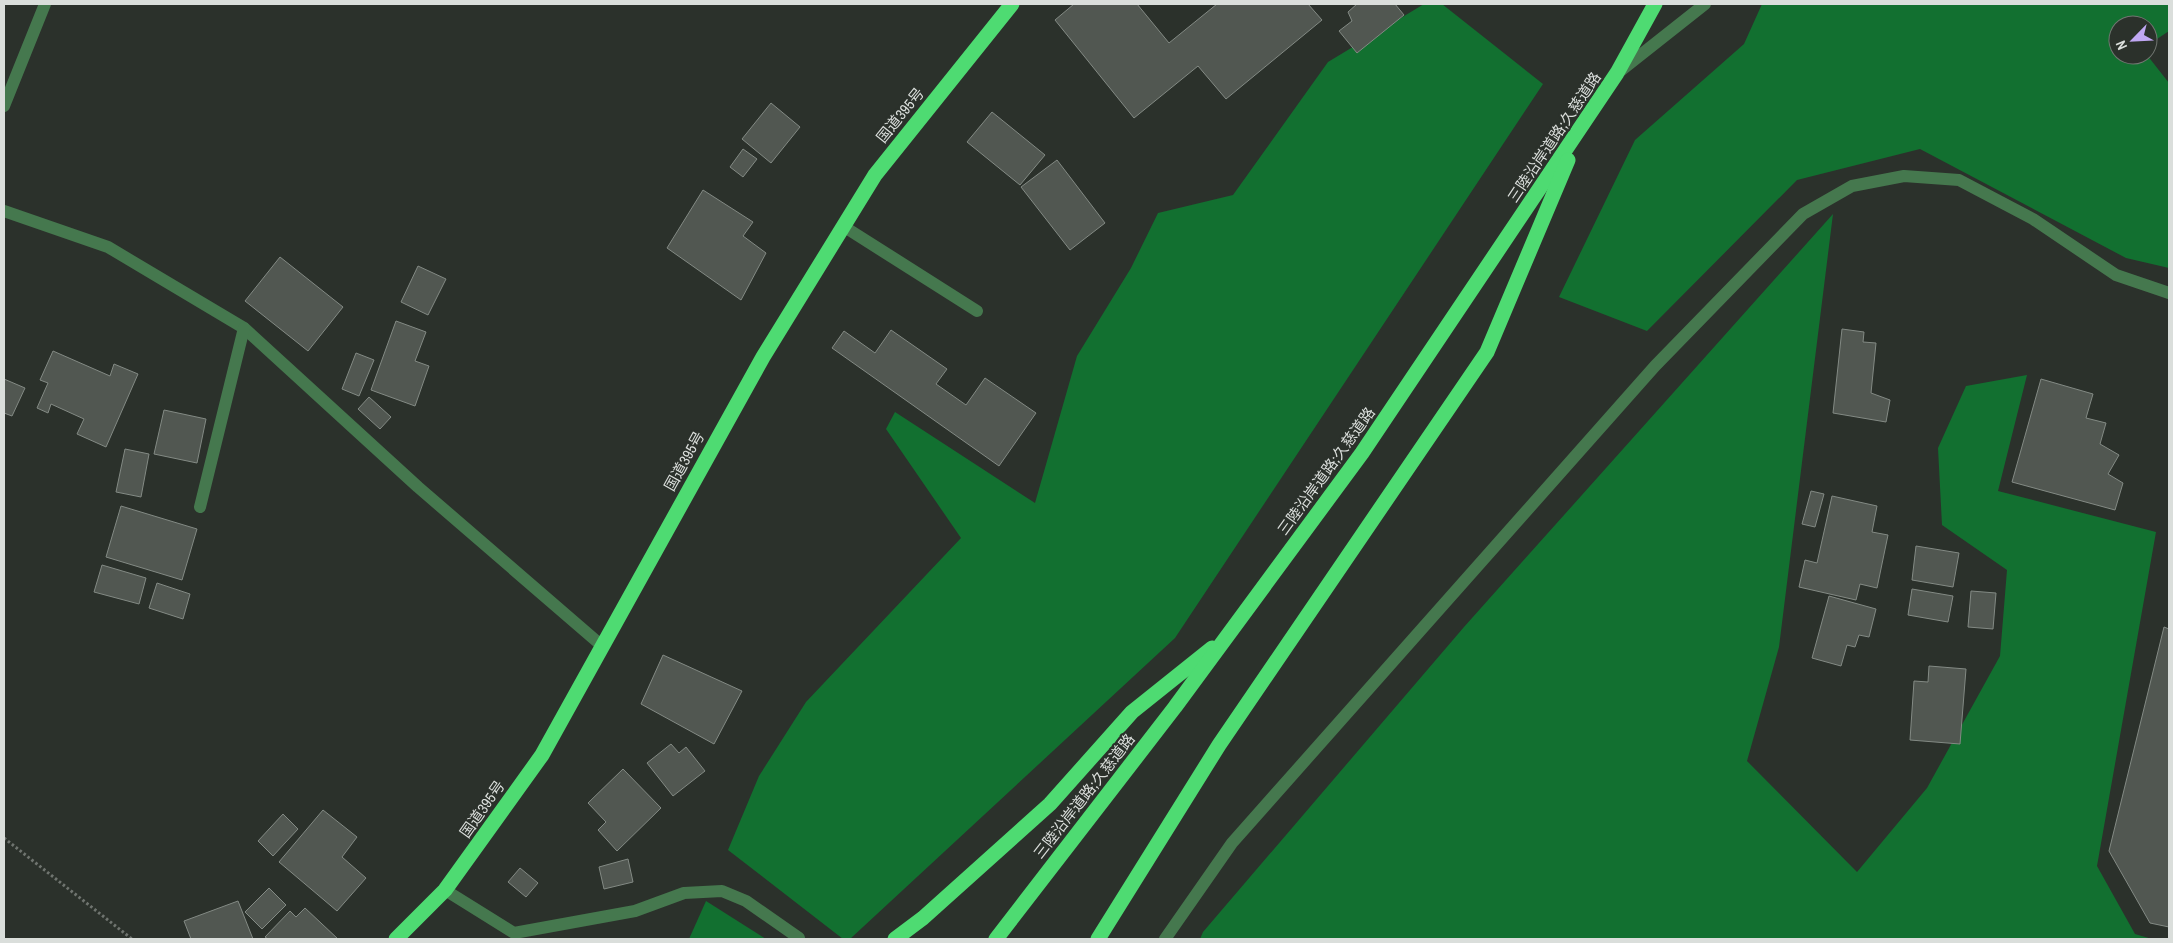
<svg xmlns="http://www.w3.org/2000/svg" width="2173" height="943" font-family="'Archivo Narrow','Noto Sans JP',sans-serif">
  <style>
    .forest { fill: #127030 }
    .building { fill: #515751; stroke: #838a84 }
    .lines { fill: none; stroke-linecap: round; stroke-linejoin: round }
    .path { stroke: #6f746f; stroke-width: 3; stroke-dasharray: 2.5 2.5; stroke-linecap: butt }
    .minor { stroke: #45784e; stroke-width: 12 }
    .highway { stroke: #4edb72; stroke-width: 15 }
    .labels { text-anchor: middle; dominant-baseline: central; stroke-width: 4.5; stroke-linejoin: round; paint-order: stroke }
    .street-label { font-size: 15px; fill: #dadedb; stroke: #2b312b }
  </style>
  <rect width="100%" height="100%" fill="#2b312b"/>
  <g class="forest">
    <polygon points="1424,4 1442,4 1543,84 1175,638 850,939 843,939 728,850 759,776 806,702 961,538 886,429 895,412 1035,503 1077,356 1131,268 1158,213 1233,195 1328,62"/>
    <polygon points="1762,4 2169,4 2169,31 2148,45 2148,25 2118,25 2118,55 2147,55 2169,83 2169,268 2126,258 1920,149 1797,180 1647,331 1559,297 1635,140 1744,44"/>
    <polygon points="1833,214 1779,647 1747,761 1857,872 1927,788 2000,656 2007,570 1942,525 1938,448 1966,386 2027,375 1998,491 2156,532 2097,866 2135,934 2152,939 1200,939 1203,932 1464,627"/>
    <polygon points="706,901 766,939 689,939"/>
  </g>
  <g class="building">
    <polygon points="1074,4 1137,4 1169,43 1217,4 1308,4 1322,20 1226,99 1198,66 1134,118 1055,20"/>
    <polygon points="1357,4 1395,4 1404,15 1357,53 1339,31 1352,21 1348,12"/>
    <polygon points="771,103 800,127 771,163 742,139"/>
    <polygon points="992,112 1045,155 1020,185 967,142"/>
    <polygon points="743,149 757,159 743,177 730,167"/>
    <polygon points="1057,160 1105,223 1070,250 1021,187"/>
    <polygon points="703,190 753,222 743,236 766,253 741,300 667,248"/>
    <polygon points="280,257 343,307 308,351 245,301"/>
    <polygon points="418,266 446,279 428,315 401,302"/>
    <polygon points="396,321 426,332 415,361 429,366 415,406 371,390"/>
    <polygon points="1842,329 1864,332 1863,342 1876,343 1871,393 1890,400 1886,422 1833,413"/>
    <polygon points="891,330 947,369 936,384 966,405 985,378 1036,413 999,466 832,348 844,331 875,353"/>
    <polygon points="53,351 110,376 114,364 138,374 106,447 77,434 84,419 51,404 48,413 37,408 48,383 40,380"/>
    <polygon points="356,353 374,360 359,396 342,389"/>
    <polygon points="4,379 25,388 12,416 4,413"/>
    <polygon points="2041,379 2093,394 2086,418 2106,423 2100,444 2119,455 2108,474 2123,483 2115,510 2012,482"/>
    <polygon points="369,397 391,417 380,429 358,409"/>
    <polygon points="164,410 206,419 197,463 154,454"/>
    <polygon points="125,449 149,454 141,497 116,492"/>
    <polygon points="1811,491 1824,494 1815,527 1802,524"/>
    <polygon points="1832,496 1877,506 1872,532 1888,535 1877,588 1860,584 1856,600 1799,587 1805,560 1817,563"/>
    <polygon points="121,506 197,529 182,580 106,557"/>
    <polygon points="1916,546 1959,553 1953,587 1912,580"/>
    <polygon points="102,565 146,578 139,604 94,592"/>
    <polygon points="157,583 190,594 183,619 149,608"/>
    <polygon points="1912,589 1953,596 1948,622 1908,615"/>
    <polygon points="1971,591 1996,593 1993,629 1968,627"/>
    <polygon points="1829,596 1876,609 1869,637 1859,635 1855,647 1847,645 1841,666 1812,658"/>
    <polygon points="2164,627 2169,629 2169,927 2150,923 2109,851"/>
    <polygon points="663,655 742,691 714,744 641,704"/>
    <polygon points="1929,666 1966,669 1960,744 1910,740 1914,681 1928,682"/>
    <polygon points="671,744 679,753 686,747 705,771 673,796 647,763"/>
    <polygon points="623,769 661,808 617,851 598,830 606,822 588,803"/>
    <polygon points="323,810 357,837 342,857 366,878 337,911 279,862"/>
    <polygon points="283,814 298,829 273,856 258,841"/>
    <polygon points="628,859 633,882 604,889 599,867"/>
    <polygon points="520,868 538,883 526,897 508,882"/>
    <polygon points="269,888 286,905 262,929 245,912"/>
    <polygon points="238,901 253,939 191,939 184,921"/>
    <polygon points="305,908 338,939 268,939 265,937 290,911 296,917"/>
  </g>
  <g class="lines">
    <polyline class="path" points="4,838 132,939"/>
    <g class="minor">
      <polyline points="1619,72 1705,4"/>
      <polyline points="4,106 45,4"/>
      <polyline points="4,211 108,247 244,328 418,487 601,645"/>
      <polyline points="843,226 977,311"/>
      <polyline points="200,507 244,328"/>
      <polyline points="445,890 514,933 635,911 684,893 722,891 746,901 799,938"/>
      <polyline points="1165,939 1232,843 1655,366 1803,214 1852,186 1904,176 1959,180 2033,219 2116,275 2169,293"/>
    </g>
    <g class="highway">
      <polyline points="396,939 445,890 542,755 763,357 875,175 1012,4"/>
      <polyline points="895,939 923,918 1050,804 1132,712 1212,648"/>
      <polyline points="996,939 1175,707 1362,453 1617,73 1655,4"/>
      <polyline points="1098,939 1219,745 1487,352 1568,160"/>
    </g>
  </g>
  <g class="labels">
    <g class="street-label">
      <text transform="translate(900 115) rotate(-51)">国道395号</text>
      <text transform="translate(1554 137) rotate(-56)">三陸沿岸道路;久慈道路</text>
      <text transform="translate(684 461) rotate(-61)">国道395号</text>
      <text transform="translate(1326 471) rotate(-54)">三陸沿岸道路;久慈道路</text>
      <text transform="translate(1084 796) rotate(-52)">三陸沿岸道路;久慈道路</text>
      <text transform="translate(482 809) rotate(-55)">国道395号</text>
    </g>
  </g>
  <rect width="2173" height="943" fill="none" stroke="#dadedb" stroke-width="10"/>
  <g transform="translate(2133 40) rotate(246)"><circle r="24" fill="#2b312b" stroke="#717671"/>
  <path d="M0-4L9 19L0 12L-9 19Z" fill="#c0a8f3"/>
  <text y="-8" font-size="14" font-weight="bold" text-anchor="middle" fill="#dadedb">N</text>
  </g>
</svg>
